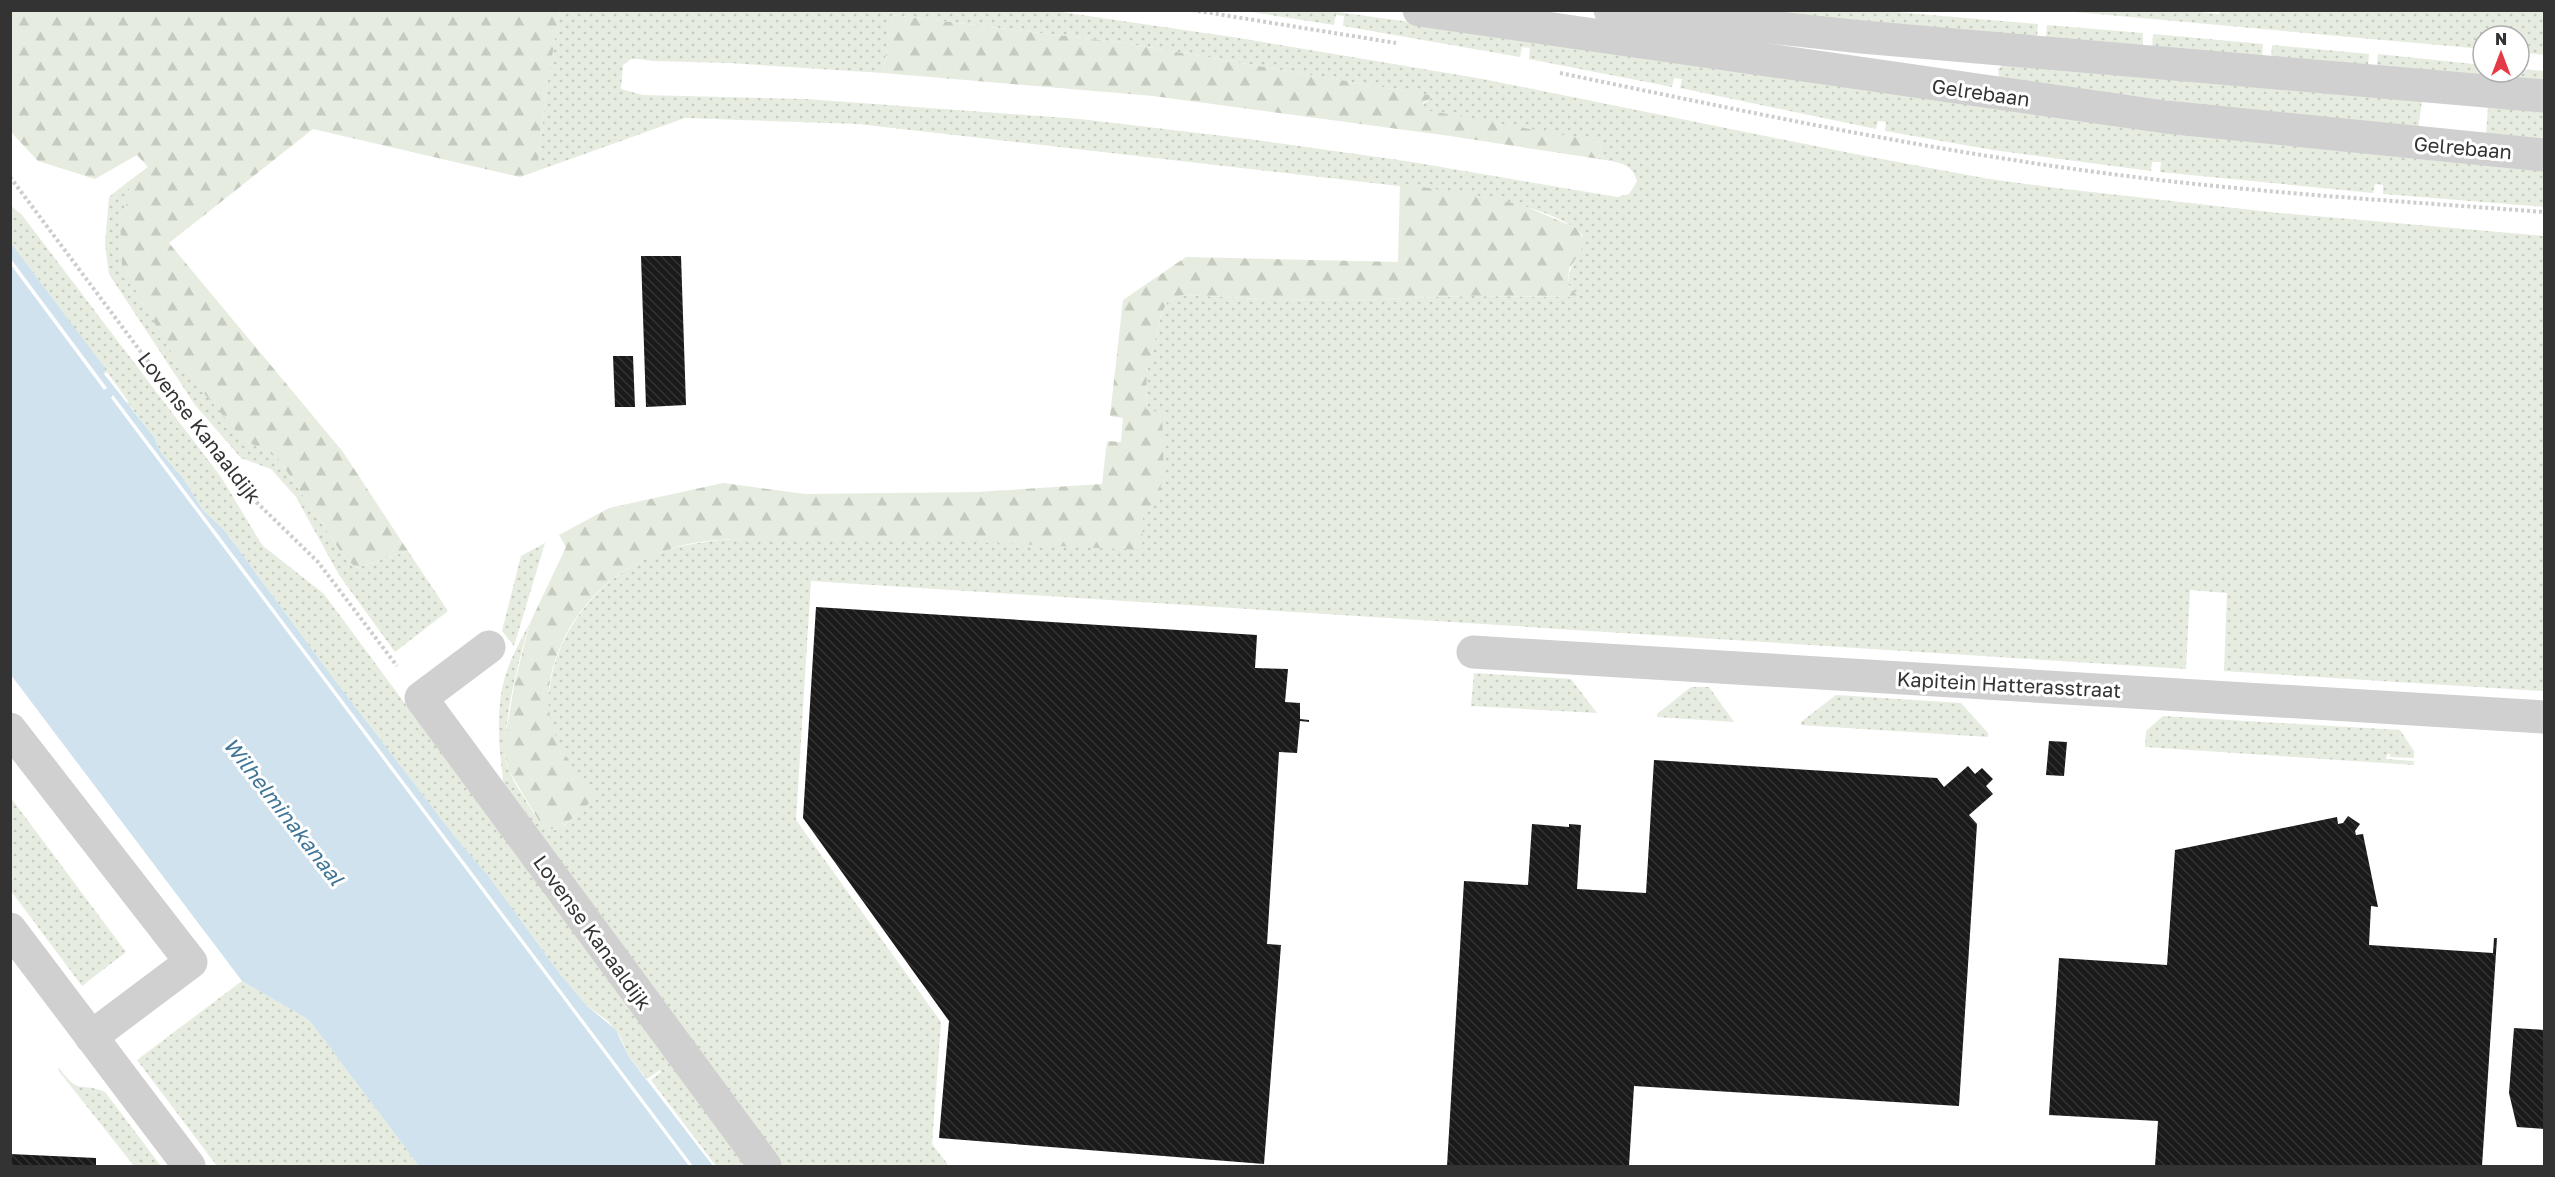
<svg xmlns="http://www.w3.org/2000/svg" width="2555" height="1177" font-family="'Golos Text',sans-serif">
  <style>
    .grass { fill: url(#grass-dots); fill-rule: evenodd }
    .forest { fill: url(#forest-firs) }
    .water { fill: #cfe2ee }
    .building { fill: url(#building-back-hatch) }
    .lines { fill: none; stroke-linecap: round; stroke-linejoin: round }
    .path { stroke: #cdcdcd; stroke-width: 4; stroke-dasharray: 3 3; stroke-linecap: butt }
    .minor { stroke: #d0d0d0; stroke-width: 33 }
    .labels { text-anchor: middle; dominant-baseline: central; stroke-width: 6; stroke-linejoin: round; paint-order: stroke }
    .street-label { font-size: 20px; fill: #333; stroke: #fff }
    .water-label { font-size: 21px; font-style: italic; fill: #3f7597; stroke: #fff }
  </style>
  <defs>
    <pattern id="grass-dots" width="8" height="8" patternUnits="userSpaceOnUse" patternTransform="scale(1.5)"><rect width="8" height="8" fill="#e6ecdf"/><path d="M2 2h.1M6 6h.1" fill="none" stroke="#c6cbc0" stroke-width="1.8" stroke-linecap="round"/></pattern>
    <pattern id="forest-firs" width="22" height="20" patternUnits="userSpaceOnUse" patternTransform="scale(1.5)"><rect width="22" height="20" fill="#e6ecdf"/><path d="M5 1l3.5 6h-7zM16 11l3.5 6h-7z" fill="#c6cbc0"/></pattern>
    <pattern id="building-back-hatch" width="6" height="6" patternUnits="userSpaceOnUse" patternTransform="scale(1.5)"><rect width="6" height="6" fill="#1a1a1a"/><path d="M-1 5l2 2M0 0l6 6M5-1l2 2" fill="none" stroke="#333"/></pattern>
  </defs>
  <rect width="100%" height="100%" fill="#fff"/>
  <g class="grass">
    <polygon points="2182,10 2219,14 2220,10 2544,11 2544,55 2519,52 2519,36 2483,36 2483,49 2064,11"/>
    <path d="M560,11H1054L1239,38L1483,79L1855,154L1989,179L2065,189L2279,213L2544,236V691L2224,671L2227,593L2190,590L2186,669L811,581L796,820L941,1022L932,1144L949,1166H775L504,787C499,750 494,704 508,668C513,654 522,637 530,623C520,654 499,734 507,764C510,776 517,787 524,797C533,813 538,822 555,830L565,825L594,798C579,778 554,745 549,720C546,707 548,693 551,680C564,612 620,558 687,545C751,532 817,542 881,537C969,531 1056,522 1143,515L1162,475V413L1146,410L1147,372L1161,315L1167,302L1182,295L1264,299L1349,300L1469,296L1578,297L1568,284C1569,266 1579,253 1583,236C1562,211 1501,201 1469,194L858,124L685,118L537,171L547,84ZM892,15L1124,43L1434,96L1422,105L1425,110L1430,113L1602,142L1599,159C1615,162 1634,162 1637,182L1629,194L1617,197L1406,161L1249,139L1080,119L806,99L643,95L621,89L623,65L631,59H638L653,61L729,63L883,73Z"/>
    <polygon points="1245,11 1330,11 1476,31 2544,167 2544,207 2383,194 2383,185 2375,184 2373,193 2160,172 2161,162 2152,162 2151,171 1993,150 1885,131 1886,122 1878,121 1876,129 1680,88 1682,79 1674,78 1672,87 1529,59 1530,48 1522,47 1520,57 1343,26 1344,16 1336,15 1334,25"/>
    <polygon points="1759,11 1884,11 2038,24 2037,38"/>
    <polygon points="2047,25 2143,33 2143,47 2046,38"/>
    <polygon points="2153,34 2263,44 2262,57 2152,48"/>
    <polygon points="2272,45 2369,54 2368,66 2271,59"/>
    <polygon points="2378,54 2483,65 2483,72 2519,72 2519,69 2544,71 2544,82 2377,67"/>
    <polygon points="2004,64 2422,100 2418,130 2315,120 1999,78 1998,69"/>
    <polygon points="2488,107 2544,112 2544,141 2486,136"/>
    <polygon points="125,184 132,193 120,217 244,440 278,458 343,555 356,568 408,551 448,611 395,652 339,575 296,497 271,469 241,458 195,405 109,274 105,244 109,197"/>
    <polygon points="10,205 22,215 221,477 262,545 324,594 747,1166 716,1166 651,1080 661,1072 660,1070 647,1079 629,1057 621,1038 608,1021 587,1006 560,974 487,874 456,838 334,679 224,530 203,510 183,478 161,453 154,437 127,402 128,401 107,372 104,374 63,312 11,243"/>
    <polygon points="545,543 514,646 502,631 521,556"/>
    <polygon points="1474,673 1571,679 1597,713 1471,706"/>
    <polygon points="1691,687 1709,687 1734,722 1657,717 1657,714"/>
    <polygon points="1836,695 1961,703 1988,733 1988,737 1801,725 1801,722"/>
    <polygon points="2163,716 2400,730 2414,751 2414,758 2390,757 2390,754 2387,754 2386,759 2414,761 2414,765 2145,747 2146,731"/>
    <polygon points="11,798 126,952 82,986 11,891"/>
    <polygon points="242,981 309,1020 419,1166 217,1166 137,1060"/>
    <path d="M59,1068C80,1097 81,1081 105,1092L161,1166H134L58,1070Z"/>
  </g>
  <g class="forest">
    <polygon points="11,10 560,11 547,85 537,171 520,177 313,129 169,243 343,452 408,551 356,568 343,555 278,458 244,440 177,362 122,267 120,217 132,193 125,184 148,167 137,155 95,179 38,161 11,132"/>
    <polygon points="892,15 1124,43 1435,96 1424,102 1422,105 1425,110 1602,142 1599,159 1450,136 1153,96 883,73"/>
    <path d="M1400,184L1470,194L1522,205L1576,228L1586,242L1569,269L1568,284L1578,297L1469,296L1349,300L1264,299L1182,295L1167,302L1161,315L1147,372L1146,409L1162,413C1162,441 1171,500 1143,515L1142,550C1028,545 915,537 801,539C755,540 707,534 662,552C618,568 580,601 561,645C533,711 555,745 595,798L560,829H548L541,824L509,771L505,753V738L515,681L530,623L566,547L559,535L609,508L723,483L805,494L977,492L1102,484L1107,441L1121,442L1123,418L1110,416L1123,300L1186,257L1398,262Z"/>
  </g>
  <polygon class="water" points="11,243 105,368 104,374 154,437 161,453 183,478 203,510 224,530 334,679 456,838 487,874 560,974 587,1006 616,1030 629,1057 713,1166 693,1166 113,395 111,398 689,1166 419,1166 309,1020 242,981 11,675 11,265 104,390 107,388 11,259"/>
  <g class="building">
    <polygon points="641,256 681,256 686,405 646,407"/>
    <polygon points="613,356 633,356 635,407 615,407"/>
    <polygon points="816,607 1257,635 1255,668 1288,669 1285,702 1300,703 1300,719 1309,720 1309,722 1300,721 1297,753 1279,752 1267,944 1281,945 1264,1164 939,1138 949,1021 803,818"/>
    <polygon points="2049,741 2067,742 2064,776 2046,775"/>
    <polygon points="1654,760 1937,778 1944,787 1968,766 1975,774 1982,768 1993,779 1986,786 1993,794 1969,815 1977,824 1959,1106 1634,1086 1629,1166 1447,1166 1464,881 1528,885 1532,824 1569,827 1569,824 1581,825 1577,889 1646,893"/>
    <polygon points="2348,816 2360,824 2355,831 2356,835 2363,834 2378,907 2371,906 2369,945 2493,953 2494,938 2497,938 2482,1166 2155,1166 2158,1121 2049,1115 2059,958 2167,965 2175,850 2337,817 2338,824 2343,823"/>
    <polygon points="2514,1028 2544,1030 2544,1129 2517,1127 2509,1093"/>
    <polygon points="10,1154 96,1158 96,1166 10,1166"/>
  </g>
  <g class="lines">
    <g class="path">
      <polyline points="1192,10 1396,43"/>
      <path d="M1560,73C1743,111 1925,150 2111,174C2255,193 2400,201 2544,212"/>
      <polyline points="10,177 245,491 318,562 397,666"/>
    </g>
    <g class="minor">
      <polyline points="1419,10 2166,117 2544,155"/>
      <polyline points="1610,10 1862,37 2544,96"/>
      <polyline points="489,647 421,698 765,1166"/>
      <polyline points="1473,652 2544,717"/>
      <polyline points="10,729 191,962 91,1037"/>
      <polyline points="10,929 189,1166"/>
    </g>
  </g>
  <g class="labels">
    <g class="street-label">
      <text transform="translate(1981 92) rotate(8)">Gelrebaan</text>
      <text transform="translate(2463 147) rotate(5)">Gelrebaan</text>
      <text transform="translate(200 427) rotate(52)">Lovense Kanaaldijk</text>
      <text transform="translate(2009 684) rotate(3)">Kapitein Hatterasstraat</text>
      <text transform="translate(593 932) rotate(54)">Lovense Kanaaldijk</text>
    </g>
    <g class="water-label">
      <text transform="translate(284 811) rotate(52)">Wilhelminakanaal</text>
    </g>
  </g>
  <rect width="2555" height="1177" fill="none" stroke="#333333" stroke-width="24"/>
  <g transform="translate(2501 54)"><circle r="28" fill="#ffffff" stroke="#adadad" stroke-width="1.5"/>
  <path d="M0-4.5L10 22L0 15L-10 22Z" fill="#e63946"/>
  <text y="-9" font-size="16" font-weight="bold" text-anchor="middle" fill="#333333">N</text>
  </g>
</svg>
